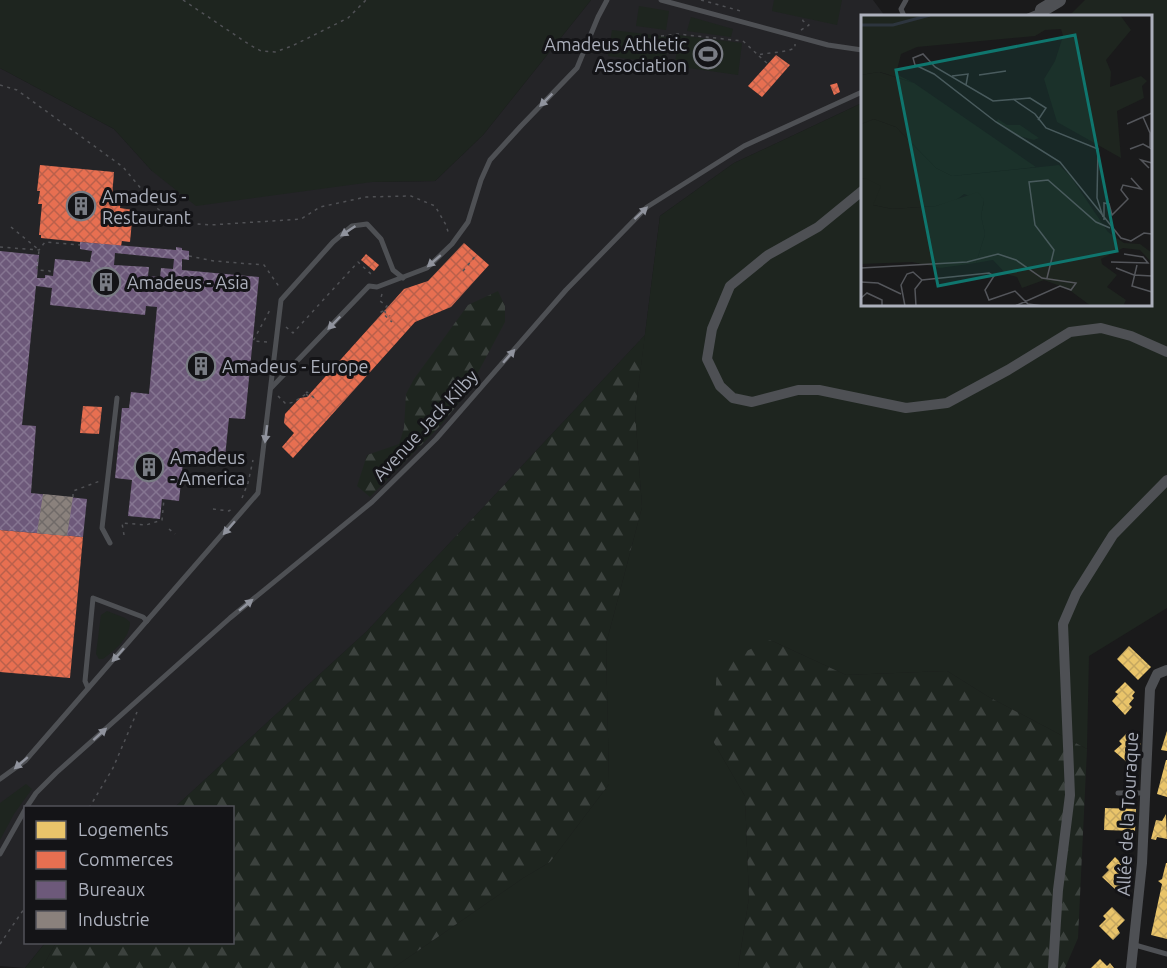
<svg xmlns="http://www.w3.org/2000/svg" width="1167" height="968" font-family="Ubuntu,sans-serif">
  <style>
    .built { fill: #242427 }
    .green { fill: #1e251f }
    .forest { fill: url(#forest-firs) }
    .homes { fill: url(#homes-cross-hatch) }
    .shops { fill: url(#shops-cross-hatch) }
    .offices { fill: url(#offices-cross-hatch); fill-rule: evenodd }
    .industry { fill: url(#industry-cross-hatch) }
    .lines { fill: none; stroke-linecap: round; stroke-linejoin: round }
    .path { stroke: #505155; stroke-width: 1.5; stroke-dasharray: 3 4.5; stroke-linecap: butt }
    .service { stroke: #4e5054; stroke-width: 5 }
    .minor { stroke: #4e5054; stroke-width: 10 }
    .tertiary { stroke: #4e5054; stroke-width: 14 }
    .oneway { fill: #90939d }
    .labels { text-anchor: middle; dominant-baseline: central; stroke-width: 6; stroke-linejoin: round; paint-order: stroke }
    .poi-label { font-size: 18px; fill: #acb0bc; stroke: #141417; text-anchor: start }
    .street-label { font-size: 18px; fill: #acb0bc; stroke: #141417 }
    .inset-river { fill: none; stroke: #2d353e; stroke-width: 3 }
    .inset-road { fill: none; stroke: #54565b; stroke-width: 1.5 }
    .view { fill: #0f766e; fill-opacity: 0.15; stroke: #0f766e; stroke-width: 3 }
    .inset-edge { fill: none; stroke: #acb0bc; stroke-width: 3 }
  </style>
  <defs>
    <pattern id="forest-firs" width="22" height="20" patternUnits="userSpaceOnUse" patternTransform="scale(1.5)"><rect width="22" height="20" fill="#1e251f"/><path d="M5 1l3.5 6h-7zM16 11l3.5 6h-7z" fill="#3c423e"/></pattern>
    <pattern id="homes-cross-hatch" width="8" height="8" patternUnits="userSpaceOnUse" patternTransform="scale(1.5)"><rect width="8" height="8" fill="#e9c46a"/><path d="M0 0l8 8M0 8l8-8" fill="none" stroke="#c5a760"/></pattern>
    <pattern id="shops-cross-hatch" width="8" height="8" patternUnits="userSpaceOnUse" patternTransform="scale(1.5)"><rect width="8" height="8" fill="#e76f51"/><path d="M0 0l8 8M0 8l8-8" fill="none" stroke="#ba604b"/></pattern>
    <pattern id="offices-cross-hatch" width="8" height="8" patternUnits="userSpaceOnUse" patternTransform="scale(1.5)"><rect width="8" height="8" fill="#6d597a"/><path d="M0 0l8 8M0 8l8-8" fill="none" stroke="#857591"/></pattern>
    <pattern id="industry-cross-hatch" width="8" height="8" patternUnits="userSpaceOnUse" patternTransform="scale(1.5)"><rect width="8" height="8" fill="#8a817c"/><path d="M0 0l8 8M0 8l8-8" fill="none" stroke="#706a68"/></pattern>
  </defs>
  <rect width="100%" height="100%" fill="#1a1a1b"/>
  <polygon class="built" points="591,0 873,0 885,16 862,16 862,103 734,163 660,216 645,335 367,631 175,807 26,808 26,942 45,943 25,968 0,966 0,68 114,129 152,171 372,182 435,181 483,135"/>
  <g class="green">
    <polygon points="0,0 591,0 483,135 435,181 372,182 196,206 152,171 114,129 0,68"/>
    <polygon points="774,0 842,0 837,25 772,11"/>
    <polygon points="1085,0 1167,0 1167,608 1089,656 1087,749 987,696 947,671 846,675 770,640 713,741 745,796 749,898 738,968 393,968 523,878 550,862 609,784 606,644 642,507 635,412 660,216 734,163 862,103 862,304 1150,304 1150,16 1069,16"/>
    <polygon points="639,6 669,11 666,30 636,26"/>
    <polygon points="691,17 733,29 731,37 687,31"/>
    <polygon points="612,30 669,37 665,64 608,56"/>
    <polygon points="678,35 742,43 738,75 675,66"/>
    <path d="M107,611L125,618L130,622C130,638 115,650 103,659H99L96,654L101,615Z"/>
    <polygon points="26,784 32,789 14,814 0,840 0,803"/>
    <polygon points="45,943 56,943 42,968 25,968"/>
  </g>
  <g class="forest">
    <polygon points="498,291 505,306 505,322 467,393 440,426 370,497 357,486 367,455 399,444 404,428 406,394 414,379 468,305"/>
    <polygon points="645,335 635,412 642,507 606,644 609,784 550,862 523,878 393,968 42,968 56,943 232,942 232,808 175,807 367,631"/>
    <polygon points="770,640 846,675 947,671 987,696 1087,749 1078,938 1065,968 738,968 749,898 745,796 713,741 717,665"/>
  </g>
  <g class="homes">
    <polygon points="1129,646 1151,667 1138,680 1117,659"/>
    <polygon points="1125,682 1135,692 1132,696 1134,698 1129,704 1132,707 1125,715 1112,701 1118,694 1115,692"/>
    <polygon points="1167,731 1167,751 1161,750"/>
    <polygon points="1128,732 1141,744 1132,753 1137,757 1129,764 1114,751 1122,744 1119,741"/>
    <polygon points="1166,760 1167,760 1167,797 1157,794"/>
    <polygon points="1105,808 1136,809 1135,831 1104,830"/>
    <polygon points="1166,814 1167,839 1157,837 1156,840 1151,839 1156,820 1162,821"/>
    <polygon points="1115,857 1128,870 1119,879 1123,883 1116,890 1102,877 1109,870 1106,867"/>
    <polygon points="1166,863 1167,863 1167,939 1151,935 1162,884 1158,881 1162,879"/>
    <polygon points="1112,907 1125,920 1117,928 1120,933 1113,940 1099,926 1106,919 1103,916"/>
    <polygon points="1100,959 1107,966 1110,963 1114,968 1091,968"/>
  </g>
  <g class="shops">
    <polygon points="776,55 790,65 762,97 748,86"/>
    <polygon points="837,83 840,92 834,95 830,85"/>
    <polygon points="40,165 114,172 112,197 121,198 120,208 133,210 130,242 122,241 121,246 41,238 41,235 39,235 42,204 38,204 40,191 37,191"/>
    <polygon points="464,243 489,265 451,307 415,322 293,458 282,447 294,433 284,423 285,414 300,398 307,397 404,289 428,281"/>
    <polygon points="366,254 379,265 374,271 361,260"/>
    <polygon points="83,406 102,407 99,434 80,433"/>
    <polygon points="0,530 83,537 70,678 0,672"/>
  </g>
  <path class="offices" d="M80,242L176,250V247L182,248V250L189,251V260L182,259V270L259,277L245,419L229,418L225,457L184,453L179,501L162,499L160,519L128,516L132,480L115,478L122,408H129L131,392L149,394L157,307L146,306L145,315L50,305L52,288L36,286L22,425L36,426L31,493L87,499L83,537L0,530V251L39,255L37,278H45V275L53,276L55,259L90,262L92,251L80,249ZM115,253L174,259L173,269L161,268L160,277L148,276L149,267L114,265Z"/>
  <polygon class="industry" points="43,494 73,497 67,536 37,533"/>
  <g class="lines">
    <g class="path">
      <polyline points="183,0 250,45 261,51 275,52 292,46 348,18 366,0"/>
      <polyline points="701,0 744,12"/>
      <polyline points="801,30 809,25 803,21 802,17"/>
      <path d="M661,36L678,34L743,41L758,55C771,52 783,53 795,48V44"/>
      <polyline points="759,56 768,64"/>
      <polyline points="0,85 17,90 123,167 158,209 175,222 210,225 301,219 320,207 366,197 411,196 435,206 446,225 449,235"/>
      <polyline points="11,227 39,250 37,270 50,271 50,276"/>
      <polyline points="0,247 39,250 45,242 80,245"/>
      <polyline points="189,256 214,261 264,265 280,288"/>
      <polyline points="463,271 477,254"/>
      <polyline points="382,294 380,301 387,306 383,310 390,316"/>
      <polyline points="383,311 381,312 392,322"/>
      <polyline points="286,327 293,333 358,262 372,275"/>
      <polyline points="267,342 253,341 271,308"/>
      <polyline points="306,393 307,392 318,401"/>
      <polyline points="306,394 312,399"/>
      <polyline points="278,396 286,404 294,402 306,394"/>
      <polyline points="73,497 73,491 100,481"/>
      <polyline points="242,498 248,483 253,460"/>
      <polyline points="213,509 229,511 233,508"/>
      <polyline points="169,529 175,534"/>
      <polyline points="124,535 122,523 146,525 162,520 164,499"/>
      <polyline points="89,808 113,768 137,712"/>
      <polyline points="0,944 26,906"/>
    </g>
    <g class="service">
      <polyline points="661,0 828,45 862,50"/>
      <polyline points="904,16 901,9 906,0"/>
      <polyline points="1028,16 1040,11"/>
      <polyline points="271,388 369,286 377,287 427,268 452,244 468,222 481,180 490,160 521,126 577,68 598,17 607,0"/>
      <polyline points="110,543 102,528 117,398"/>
      <polyline points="88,688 85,681 93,598 143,617 147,621"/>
      <polyline points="0,779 25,761 258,493 281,300 333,242 352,226 367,224 381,239 393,270 403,278"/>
      <polyline points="1118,793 1146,793"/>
      <polyline points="26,808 36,793 56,773 230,618 372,502 436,439 566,290 647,207 744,146 862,92"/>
      <polyline points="0,854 26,808"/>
      <polyline points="1135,945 1167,954"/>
    </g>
    <g class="minor">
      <polyline points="862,191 818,227 768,255 730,286 712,329 707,359 720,386 733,398 752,402 798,390 819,390 906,408 947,403 1008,370 1070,332 1101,328 1131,336 1167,352"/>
      <polyline points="1053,968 1058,890 1070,795 1063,624 1076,594 1113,535 1167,480"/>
      <polyline points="1131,968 1142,863 1150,689 1157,674 1167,670"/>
    </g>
    <polyline class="tertiary" points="1042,10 1059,0"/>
  </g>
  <defs><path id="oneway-solid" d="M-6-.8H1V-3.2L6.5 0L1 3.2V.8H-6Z" transform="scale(1.5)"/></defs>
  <g class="oneway">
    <use href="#oneway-solid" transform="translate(546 100) rotate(135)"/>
    <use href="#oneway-solid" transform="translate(641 213) rotate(-43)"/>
    <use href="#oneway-solid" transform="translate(348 231) rotate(146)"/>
    <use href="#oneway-solid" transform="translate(434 261) rotate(139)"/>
    <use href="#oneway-solid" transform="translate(334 323) rotate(134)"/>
    <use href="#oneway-solid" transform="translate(509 356) rotate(-49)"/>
    <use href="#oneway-solid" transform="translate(266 434) rotate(97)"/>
    <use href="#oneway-solid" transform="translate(229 528) rotate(131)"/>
    <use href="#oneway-solid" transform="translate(246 605) rotate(-39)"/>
    <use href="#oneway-solid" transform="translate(118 655) rotate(132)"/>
    <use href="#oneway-solid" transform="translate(100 734) rotate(-42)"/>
    <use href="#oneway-solid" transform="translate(21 763) rotate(139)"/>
  </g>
  <defs>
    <g id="stadium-ring" transform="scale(1.5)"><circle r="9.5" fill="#141417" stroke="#797c84" stroke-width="1.5"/><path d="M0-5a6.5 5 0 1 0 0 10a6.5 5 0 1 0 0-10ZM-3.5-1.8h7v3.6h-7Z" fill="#797c84"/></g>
    <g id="building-ring" transform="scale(1.5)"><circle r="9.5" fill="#141417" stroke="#797c84" stroke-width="1.5"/><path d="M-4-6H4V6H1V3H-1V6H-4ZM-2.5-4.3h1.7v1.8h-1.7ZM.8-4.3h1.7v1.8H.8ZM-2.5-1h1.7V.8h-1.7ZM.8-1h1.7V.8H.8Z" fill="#797c84"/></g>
  </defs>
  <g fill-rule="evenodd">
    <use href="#stadium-ring" x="708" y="54"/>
    <use href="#building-ring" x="81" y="206"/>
    <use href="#building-ring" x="106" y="282"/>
    <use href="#building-ring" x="201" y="366"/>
    <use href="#building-ring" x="149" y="467"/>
  </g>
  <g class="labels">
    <g class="poi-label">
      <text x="687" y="44" text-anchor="end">Amadeus Athletic<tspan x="687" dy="21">Association</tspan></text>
      <text x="102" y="196">Amadeus -<tspan x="102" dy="21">Restaurant</tspan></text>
      <text x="127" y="282">Amadeus - Asia</text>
      <text x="222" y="366">Amadeus - Europe</text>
      <text x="170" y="457">Amadeus<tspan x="170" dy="21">- America</tspan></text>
    </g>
    <g class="street-label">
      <text transform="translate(425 425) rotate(-47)">Avenue Jack Kilby</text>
      <text transform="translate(1127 814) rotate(-87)">Allée de la Touraque</text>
    </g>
  </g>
  <g transform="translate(861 15)">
    <rect width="291" height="291" fill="#1a1a1b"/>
    <path d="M0,0H259L270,15L245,45L250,57L249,72L280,61L286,66L281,71L283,83L256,96L260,143L196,107L183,64L194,46L202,21L200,14L184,15L174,21L56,32L40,39L35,59L53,68L19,57L0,60ZM13,104L35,112L75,153L91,161L198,150L210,162L247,217L263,228L279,229L291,238V248L279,235L262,233L240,244L241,249L256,260L246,272L265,285L262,291H230L207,274L183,265L161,273L156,262L145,259L132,245L115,248L124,219L120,201L123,186L103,179L94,186L75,191L31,194L12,190L4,163L0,164V109Z" fill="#1e251f"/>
    <path d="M18,57L53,68L175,152L91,161L75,153L35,112L13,104L0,109V60ZM137,104L146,110H159L178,123L173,125L158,121L135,107ZM4,163L20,171L12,190L31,194L75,191L117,177L123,185L120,201L124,219L115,248L79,253L51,247L0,249V164Z" fill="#1e251f"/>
    <path class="inset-river" d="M0,10H32L69,0"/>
    <path class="inset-road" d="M118,60L145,56M91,61L107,59L105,70M152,84L174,99L185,113L237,134L236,183L242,202M282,102L289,118V132M177,105L185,93L169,83L132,86L74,52L62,39L52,43L54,50L73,59L135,107L199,147L260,223L270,226L283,218L291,219M266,109L291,98M269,134L282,129L291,134M288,153L280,145L291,148M243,205V188L248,189L251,200L267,184L260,175L262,170L280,174L270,163M250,247L287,248L282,242L263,239M276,250L271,271L291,277M0,253L106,247L137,239L155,245L181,263L215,268L210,275L199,271L154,291M255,253L273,260L291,261M186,263L193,235L174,210L168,167L187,165L235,207L249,213M0,267L17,268L40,279M0,283L6,278L21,285V291M44,291L40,270L46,259L52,257L61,265M55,291L54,274L61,265L128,258L133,261L124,275L128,285L154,276L167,289L182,291"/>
    <path class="view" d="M214,20L256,236L77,271L35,55Z"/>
    <rect width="291" height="291" class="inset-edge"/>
  </g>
  <rect x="24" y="806" width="210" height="138" fill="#141417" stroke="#515259" stroke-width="1.5"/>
  <rect x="36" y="821" width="30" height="18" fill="#e9c46a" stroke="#515259" stroke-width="1.5"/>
  <text x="78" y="836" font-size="18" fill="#acb0bc">Logements</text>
  <rect x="36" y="851" width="30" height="18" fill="#e76f51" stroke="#515259" stroke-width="1.5"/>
  <text x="78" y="866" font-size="18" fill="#acb0bc">Commerces</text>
  <rect x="36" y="881" width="30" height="18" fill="#6d597a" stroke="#515259" stroke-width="1.5"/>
  <text x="78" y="896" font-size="18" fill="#acb0bc">Bureaux</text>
  <rect x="36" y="911" width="30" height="18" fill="#8a817c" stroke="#515259" stroke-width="1.5"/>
  <text x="78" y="926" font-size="18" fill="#acb0bc">Industrie</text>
</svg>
